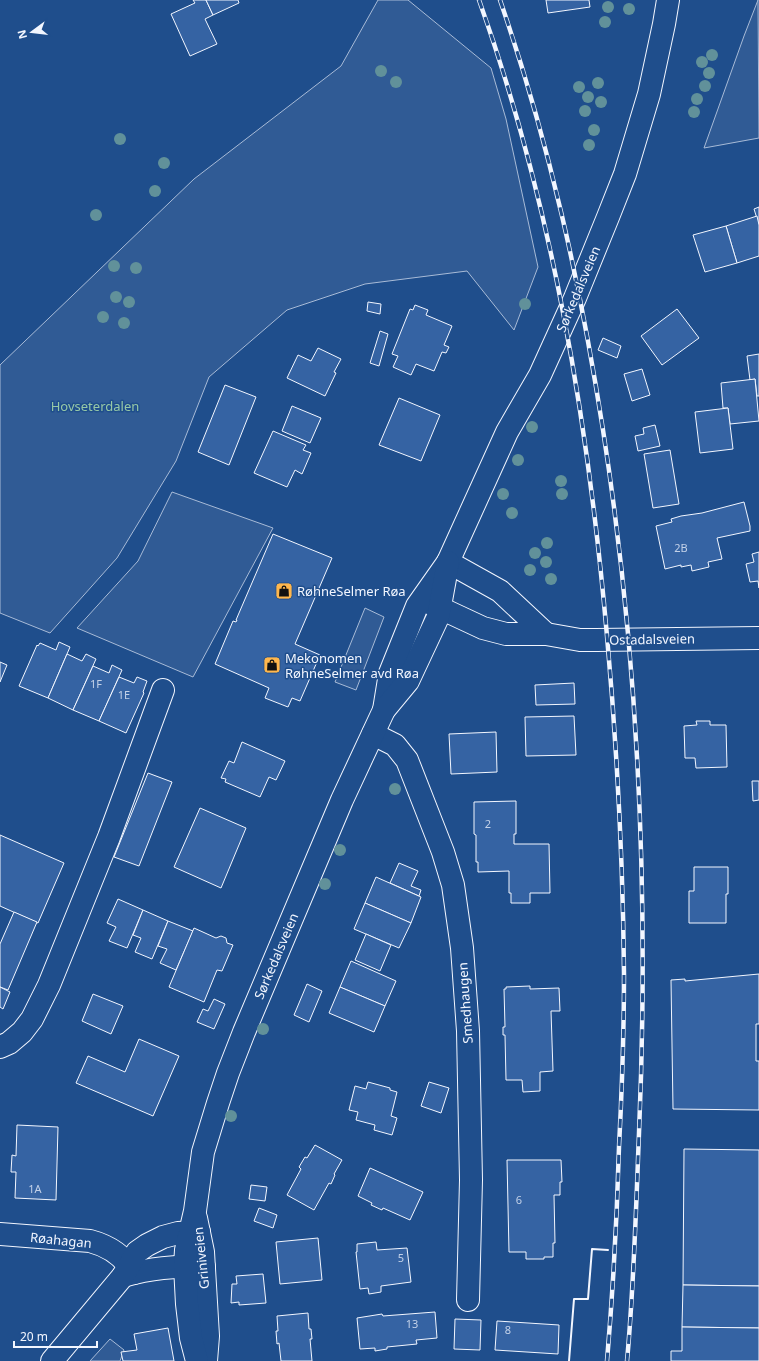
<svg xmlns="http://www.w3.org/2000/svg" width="759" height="1361" font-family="'Noto Sans',sans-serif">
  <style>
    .built { fill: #305b95; stroke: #a8bbd7 }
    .building { fill: #3563a3; stroke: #f2f6ff }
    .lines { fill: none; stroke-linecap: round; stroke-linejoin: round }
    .minor-casing { stroke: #f2f6ff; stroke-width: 24 }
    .major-casing { stroke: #f2f6ff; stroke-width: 24 }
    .minor { stroke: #1f4e8c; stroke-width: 22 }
    .major { stroke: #1f4e8c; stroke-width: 22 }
    .rail-casing { stroke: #f2f6ff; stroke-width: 4.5 }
    .rail { stroke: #1f4e8c; stroke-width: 3; stroke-dasharray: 9; stroke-linecap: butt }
    .wall { stroke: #f2f6ff; stroke-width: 2 }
    .tree { fill: #61919a }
    .labels { text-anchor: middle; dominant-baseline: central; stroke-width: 3; stroke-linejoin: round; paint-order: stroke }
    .number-label { font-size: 11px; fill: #c3d1e8 }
    .street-label { font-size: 13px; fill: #f2f6ff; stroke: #1f4e8c }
    .park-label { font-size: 13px; fill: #97c8a6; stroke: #1f4e8c }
    .poi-label { font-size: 13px; fill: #f2f6ff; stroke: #1f4e8c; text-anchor: start }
  </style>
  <rect width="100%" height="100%" fill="#1f4e8c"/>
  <g class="built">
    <polygon points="378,0 408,0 491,68 506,119 538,267 514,330 467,271 365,284 287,310 209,377 176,461 117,558 50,633 0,613 0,365 194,179 341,66"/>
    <polygon points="758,0 759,138 704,148 744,36"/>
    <polygon points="172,492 273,528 193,677 77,628 138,561"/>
    <polygon points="365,608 384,617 356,690 335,682"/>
    <polygon points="110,1339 124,1350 120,1361 90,1361"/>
  </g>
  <g class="building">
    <polygon points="193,0 206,0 213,15 205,19 217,44 190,56 171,14 195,3"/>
    <polygon points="206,0 238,0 239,3 213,15"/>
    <polygon points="546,0 589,0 590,7 548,13"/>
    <polygon points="759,207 759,225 754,209"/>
    <polygon points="757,216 759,225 759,256 737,263 726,226"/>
    <polygon points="726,226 737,263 705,272 693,235"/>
    <polygon points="368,302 381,304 380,314 367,311"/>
    <polygon points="415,305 428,310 426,315 452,326 444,345 449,347 446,353 442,352 434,371 416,364 411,375 393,367 398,356 392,354 410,309 413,310"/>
    <polygon points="677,309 699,338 662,365 641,336"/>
    <polygon points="380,331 388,334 379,366 370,363"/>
    <polygon points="603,338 621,346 617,358 598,350"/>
    <polygon points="318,348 341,359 334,372 336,373 325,396 287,378 298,355 311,361"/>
    <polygon points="759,354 759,396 757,396 755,379 750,380 747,356"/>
    <polygon points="642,369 650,395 632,401 624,374"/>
    <polygon points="755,379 759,421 730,424 728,408 723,408 721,383"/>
    <polygon points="225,385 256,397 229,465 198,452"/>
    <polygon points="399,398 440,415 421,461 379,445"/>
    <polygon points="292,406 321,418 310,443 282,431"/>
    <polygon points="728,408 733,449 700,453 695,412"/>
    <polygon points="655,425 660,446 638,451 635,436 644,434 643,428"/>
    <polygon points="273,431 306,445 303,450 311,453 302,474 295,470 287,487 254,473"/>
    <polygon points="670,450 679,504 653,508 644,454"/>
    <polygon points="744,502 750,526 750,531 717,538 722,559 708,562 709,567 692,571 691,565 681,567 681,565 665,569 656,526 672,522 671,519 681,516 702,513"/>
    <polygon points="273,534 332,558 295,644 320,655 300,701 292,698 288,707 265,698 269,688 215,664 233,621 236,622 237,620 236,620"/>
    <polygon points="759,552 759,588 758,581 750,582 746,564 754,562 752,554"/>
    <polygon points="59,642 70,647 48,698 19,686 37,645 38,646 40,643 56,650"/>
    <polygon points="67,654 82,661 86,654 96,659 73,710 48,698"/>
    <polygon points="0,662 7,665 0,682"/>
    <polygon points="112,665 122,670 99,721 73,710 93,666 109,673"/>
    <polygon points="119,677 134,683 137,677 147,681 143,692 144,693 126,733 99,721"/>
    <polygon points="574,683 575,704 536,705 535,685"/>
    <polygon points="574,716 576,755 526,756 525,717"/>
    <polygon points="696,721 710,721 710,725 726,725 727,767 696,768 695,758 685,758 684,726 697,725"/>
    <polygon points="496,732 497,772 451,774 449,734"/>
    <polygon points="242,742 285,761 276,780 269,777 260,797 225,782 226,779 221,778 229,761 234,763"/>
    <polygon points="148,773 172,782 139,866 114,857"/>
    <polygon points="752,781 759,781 759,800 753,801"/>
    <polygon points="516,801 516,834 514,834 514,844 549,844 550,893 530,893 530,903 511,903 511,893 509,893 509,871 478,872 478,862 476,862 476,835 474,834 474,802"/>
    <polygon points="200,808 246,828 221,888 174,867"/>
    <polygon points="0,835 64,863 38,923 0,906"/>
    <polygon points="399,863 418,871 411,886 421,890 419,896 390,883"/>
    <polygon points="694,867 728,867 728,894 726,894 726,923 689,923 689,891 694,891"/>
    <polygon points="376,877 421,897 411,923 365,903"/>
    <polygon points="118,899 143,910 127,948 109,941 116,927 107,923"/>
    <polygon points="365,903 411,923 399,948 354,929"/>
    <polygon points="143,910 168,921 152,959 135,952 141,938 133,935"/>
    <polygon points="14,912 37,922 8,990 0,987 0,944"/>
    <polygon points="168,921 193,931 176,970 160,963 167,949 158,946"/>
    <polygon points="194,928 216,938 221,936 226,938 227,943 233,945 222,971 217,970 204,1002 169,987"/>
    <polygon points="366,934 391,945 380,971 355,960"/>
    <polygon points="351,961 396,981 385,1006 340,987"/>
    <polygon points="759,974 759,1024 756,1024 756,1061 759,1061 759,1110 673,1109 671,980 685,979 685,981"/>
    <polygon points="307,984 322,991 309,1022 294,1015"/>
    <polygon points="530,986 530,989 559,988 560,1011 551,1011 553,1071 540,1072 540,1091 523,1092 522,1080 506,1080 505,1035 503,1035 503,1027 505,1027 504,989 506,989 506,987"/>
    <polygon points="0,987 10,992 3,1009 0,1007"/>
    <polygon points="340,987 385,1006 374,1032 329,1013"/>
    <polygon points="93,994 123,1006 111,1034 82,1021"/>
    <polygon points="214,999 225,1004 214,1029 197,1022 203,1009 208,1011"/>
    <polygon points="139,1039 179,1056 153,1116 76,1083 88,1056 125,1072"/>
    <polygon points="368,1082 390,1088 390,1090 397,1092 391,1116 397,1118 392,1135 374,1130 375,1125 356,1120 358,1112 349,1110 355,1086 366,1089"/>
    <polygon points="429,1082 449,1088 441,1113 421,1106"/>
    <polygon points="17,1125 58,1127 56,1200 15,1198 16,1172 11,1172 12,1155 16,1156"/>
    <polygon points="315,1145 342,1160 334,1174 335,1175 331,1184 329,1183 314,1210 287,1195 301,1169 299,1167 305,1157 307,1158"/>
    <polygon points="684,1149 759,1150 759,1286 683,1285"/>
    <polygon points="507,1160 561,1160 562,1182 560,1182 560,1195 554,1195 555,1243 553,1243 553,1257 544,1257 544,1259 526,1259 526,1252 509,1252"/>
    <polygon points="370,1168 423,1192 410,1220 383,1208 382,1210 371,1205 372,1203 358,1196"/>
    <polygon points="251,1185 267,1187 265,1201 249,1199"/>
    <polygon points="259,1208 277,1215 273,1228 254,1221"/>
    <polygon points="318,1238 322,1280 280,1284 276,1242"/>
    <polygon points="376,1242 377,1250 407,1248 411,1282 381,1286 381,1292 369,1294 368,1288 360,1289 356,1252 357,1252 357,1244"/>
    <polygon points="263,1274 266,1303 239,1305 239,1302 231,1303 232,1284 237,1284 236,1276"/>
    <polygon points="683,1285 759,1286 759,1328 682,1327"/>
    <polygon points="435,1312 437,1338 416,1340 417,1344 387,1347 387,1349 375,1351 375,1348 360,1349 357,1318 382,1314 383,1316"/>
    <polygon points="308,1313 309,1329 311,1329 312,1339 310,1339 312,1361 281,1361 279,1343 277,1344 276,1331 278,1331 277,1316"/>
    <polygon points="455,1319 481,1320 480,1350 454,1349"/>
    <polygon points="497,1321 559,1325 558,1354 495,1350"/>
    <polygon points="682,1327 759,1328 759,1361 671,1361 671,1351 682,1351"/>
    <polygon points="168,1328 174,1361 123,1361 121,1352 137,1350 134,1334"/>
  </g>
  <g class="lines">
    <g class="minor-casing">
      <g id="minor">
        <polyline points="448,562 500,591 546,634"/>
        <polyline points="423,600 483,628 506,634 546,634 580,640 596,640 759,638"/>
        <polyline points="373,734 395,745 407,760 443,852 453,885 462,948 468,1031 471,1180 468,1300"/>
        <polyline points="0,1047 9,1043 22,1032 32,1019 49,985 109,837 163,690"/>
        <path d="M0,1234L90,1241C109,1246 124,1256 134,1273"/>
        <path d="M123,1276C151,1268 174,1266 204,1267"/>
        <polyline points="52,1361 123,1276 137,1252 147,1245 163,1237 178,1233 199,1232"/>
      </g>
    </g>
    <g class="major-casing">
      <g id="major">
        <polyline points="384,710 390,673 417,606 448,562 507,432 540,375 575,298 608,217 625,174 649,94 664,24 668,0"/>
        <polyline points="196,1218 203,1252 208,1336 206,1361"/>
        <polyline points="197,1361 191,1338 187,1304 185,1266 186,1250 195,1211 203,1152 218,1103 228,1073 244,1032 342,800 384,710 408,681 438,617 448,562"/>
      </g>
    </g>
    <use href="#minor" class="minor"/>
    <use href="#major" class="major"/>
    <g class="rail-casing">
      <g id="rail">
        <path d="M479,0C552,204 588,420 607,636C617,748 623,861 624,974C624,1032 622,1089 619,1147C617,1218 613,1290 607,1361"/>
        <path d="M500,0C549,142 580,282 603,430C639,662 649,898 639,1133C636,1209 634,1285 627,1361"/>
      </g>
    </g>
    <use href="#rail" class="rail"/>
    <polyline class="wall" points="569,1361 574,1299 588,1299 592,1249 608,1250"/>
  </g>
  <g class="tree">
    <circle cx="608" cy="7" r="6"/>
    <circle cx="629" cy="9" r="6"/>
    <circle cx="605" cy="22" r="6"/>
    <circle cx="712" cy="55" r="6"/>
    <circle cx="702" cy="62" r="6"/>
    <circle cx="381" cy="71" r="6"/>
    <circle cx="709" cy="73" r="6"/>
    <circle cx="396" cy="82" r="6"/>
    <circle cx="598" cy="83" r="6"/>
    <circle cx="705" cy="86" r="6"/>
    <circle cx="579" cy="87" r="6"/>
    <circle cx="588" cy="97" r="6"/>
    <circle cx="697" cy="99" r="6"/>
    <circle cx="601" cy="102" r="6"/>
    <circle cx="585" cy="111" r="6"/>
    <circle cx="694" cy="112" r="6"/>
    <circle cx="594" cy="130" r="6"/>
    <circle cx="120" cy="139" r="6"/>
    <circle cx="589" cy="145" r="6"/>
    <circle cx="164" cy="163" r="6"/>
    <circle cx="155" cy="191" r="6"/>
    <circle cx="96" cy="215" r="6"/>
    <circle cx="114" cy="266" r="6"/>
    <circle cx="136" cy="268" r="6"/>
    <circle cx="116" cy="297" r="6"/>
    <circle cx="129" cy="302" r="6"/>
    <circle cx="525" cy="304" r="6"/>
    <circle cx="103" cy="317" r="6"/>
    <circle cx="124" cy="323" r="6"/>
    <circle cx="532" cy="427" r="6"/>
    <circle cx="518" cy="460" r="6"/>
    <circle cx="561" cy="481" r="6"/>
    <circle cx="503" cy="494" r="6"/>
    <circle cx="562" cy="494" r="6"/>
    <circle cx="512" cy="513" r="6"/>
    <circle cx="547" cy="543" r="6"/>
    <circle cx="535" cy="553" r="6"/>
    <circle cx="546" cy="562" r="6"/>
    <circle cx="530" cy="570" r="6"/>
    <circle cx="551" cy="579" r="6"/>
    <circle cx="395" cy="789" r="6"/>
    <circle cx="340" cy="850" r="6"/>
    <circle cx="325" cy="884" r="6"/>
    <circle cx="263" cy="1029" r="6"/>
    <circle cx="231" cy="1116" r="6"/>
  </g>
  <defs>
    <g id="shop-square" transform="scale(0.9)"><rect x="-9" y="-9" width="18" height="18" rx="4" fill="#ffb74d" stroke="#1f4e8c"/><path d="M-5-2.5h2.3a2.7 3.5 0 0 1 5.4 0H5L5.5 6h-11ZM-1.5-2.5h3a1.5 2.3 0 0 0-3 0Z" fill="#111"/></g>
  </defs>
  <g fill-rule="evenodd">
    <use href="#shop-square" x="284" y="591"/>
    <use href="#shop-square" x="272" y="665"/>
  </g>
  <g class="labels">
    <g class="number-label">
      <text x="681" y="547">2B</text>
      <text x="96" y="683">1F</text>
      <text x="124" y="694">1E</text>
      <text x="488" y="823">2</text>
      <text x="35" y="1188">1A</text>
      <text x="519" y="1199">6</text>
      <text x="401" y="1257">5</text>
      <text x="412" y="1323">13</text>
      <text x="508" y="1329">8</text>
    </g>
    <g class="street-label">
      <text transform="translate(578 289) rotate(-67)">Sørkedalsveien</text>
      <text transform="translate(652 639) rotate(-1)">Ostadalsveien</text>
      <text transform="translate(276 956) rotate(-67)">Sørkedalsveien</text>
      <text transform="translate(465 1003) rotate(-94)">Smedhaugen</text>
      <text transform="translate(61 1240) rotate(6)">Røahagan</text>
      <text transform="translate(201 1258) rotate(-96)">Griniveien</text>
    </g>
    <g class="park-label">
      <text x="95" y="406">Hovseterdalen</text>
    </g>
    <g class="poi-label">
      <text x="297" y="591">RøhneSelmer Røa</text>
      <text x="285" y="658">Mekonomen<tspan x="285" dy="15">RøhneSelmer avd Røa</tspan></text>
    </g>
  </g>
  <g transform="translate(32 32) rotate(255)" stroke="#1f4e8c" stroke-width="3" paint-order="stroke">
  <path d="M0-3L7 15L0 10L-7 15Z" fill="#f2f6ff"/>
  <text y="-6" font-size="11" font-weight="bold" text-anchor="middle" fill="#f2f6ff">N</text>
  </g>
  <path d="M14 1341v6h83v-6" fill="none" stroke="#f2f6ff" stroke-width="2"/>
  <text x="20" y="1341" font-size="12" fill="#f2f6ff" stroke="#1f4e8c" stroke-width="3" paint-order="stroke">20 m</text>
</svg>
